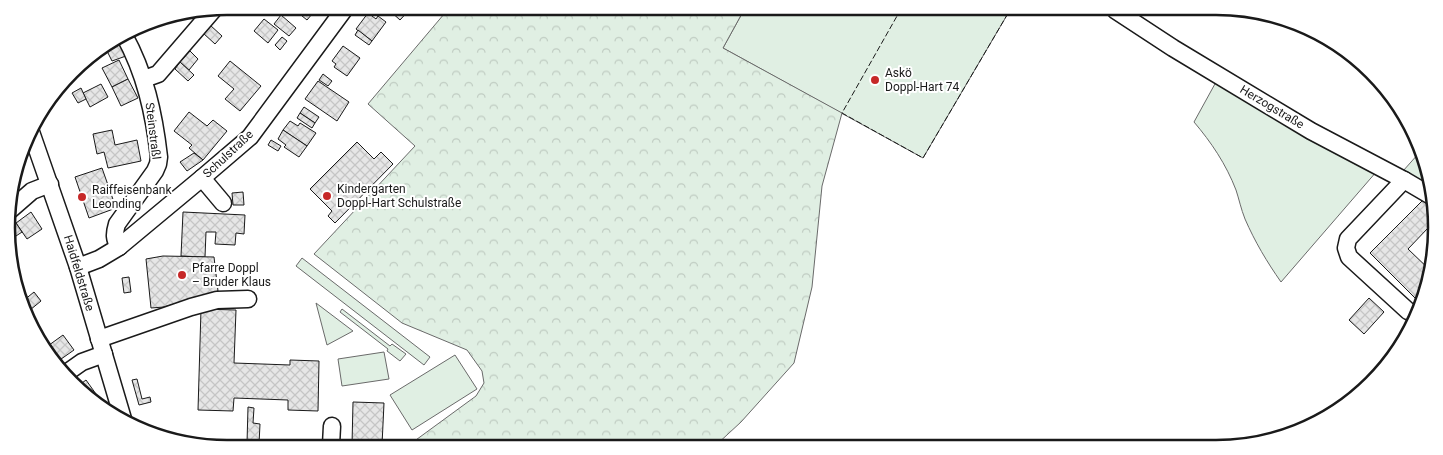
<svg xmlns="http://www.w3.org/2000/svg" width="1443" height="455" font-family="Roboto,sans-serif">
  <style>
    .green { fill: #e0efe3; stroke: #6a6a6a }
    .forest { fill: url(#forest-crowns); stroke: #6a6a6a }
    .building { fill: url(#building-cross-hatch); stroke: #1a1a1a }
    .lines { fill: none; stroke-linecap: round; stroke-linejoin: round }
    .minor-casing { stroke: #1a1a1a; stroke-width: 19 }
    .minor { stroke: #fff; stroke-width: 16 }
    .fence { stroke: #1a1a1a; stroke-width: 1; stroke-dasharray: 6 2.5; stroke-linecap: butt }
    .poi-dot { fill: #c62828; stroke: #fff; stroke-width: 2 }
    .labels { text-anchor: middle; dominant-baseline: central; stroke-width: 4; stroke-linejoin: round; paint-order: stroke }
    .poi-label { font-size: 12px; fill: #1a1a1a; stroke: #fff; text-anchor: start }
    .street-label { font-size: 12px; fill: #1a1a1a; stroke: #fff }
    .rim { fill: none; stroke: #1a1a1a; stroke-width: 2.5 }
  </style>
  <defs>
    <pattern id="forest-crowns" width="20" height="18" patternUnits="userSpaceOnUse" patternTransform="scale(1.25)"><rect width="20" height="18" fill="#e0efe3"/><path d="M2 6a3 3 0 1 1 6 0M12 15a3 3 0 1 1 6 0" fill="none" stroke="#c0ccc2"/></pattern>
    <pattern id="building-cross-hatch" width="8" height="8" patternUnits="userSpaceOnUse" patternTransform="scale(1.25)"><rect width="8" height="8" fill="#e6e6e6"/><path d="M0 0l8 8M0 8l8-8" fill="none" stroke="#c5c5c5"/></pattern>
  </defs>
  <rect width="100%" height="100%" fill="#fff"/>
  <g class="green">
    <polygon points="745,8 1010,10 923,158 723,48"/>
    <path d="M1216,82L1377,171L1281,282C1267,262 1255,242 1245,219C1241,209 1239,199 1236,190C1226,164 1211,142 1194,122Z"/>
    <polygon points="1419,153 1433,185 1433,187 1427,183 1403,171"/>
    <polygon points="302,258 430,357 424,365 296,266"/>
    <polygon points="316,303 353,331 327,345"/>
    <polygon points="342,309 390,346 392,344 406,354 400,361 387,351 388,349 340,312"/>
    <polygon points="384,352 389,379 342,386 338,359"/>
    <polygon points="455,355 477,389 412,430 390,395"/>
  </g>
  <polygon class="forest" points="450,7 745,8 723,48 842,113 822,186 812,287 794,363 741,422 715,446 409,445 476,396 484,383 482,371 467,350 402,323 314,254 415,146 368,104"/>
  <g class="building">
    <polygon points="291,7 318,7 307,20"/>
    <polygon points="393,7 412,7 400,20 390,11"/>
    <polygon points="368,13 376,19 378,16 386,22 372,41 356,29"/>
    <polygon points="281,15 296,28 289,36 274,24"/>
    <polygon points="264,19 278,30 268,43 254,31"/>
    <polygon points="210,25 222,36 215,44 203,33"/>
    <polygon points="358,30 372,41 369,45 355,35"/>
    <polygon points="282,37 287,41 280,50 275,45"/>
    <polygon points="118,40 126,56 112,61 105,47"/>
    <polygon points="343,46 360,58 347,76 334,67 336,64 332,61"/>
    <polygon points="190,51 198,59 189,70 180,62"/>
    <polygon points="119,60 128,79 112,87 102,68"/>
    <polygon points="230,61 261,86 240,111 225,99 234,89 218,76"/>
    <polygon points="180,62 194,75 188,81 175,69"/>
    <polygon points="323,74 332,81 328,86 319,80"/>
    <polygon points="128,79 138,98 121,106 112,87"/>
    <polygon points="318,81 349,102 337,121 305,99"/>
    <polygon points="101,84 108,97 90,107 83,93"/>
    <polygon points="81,88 86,99 78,103 72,93"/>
    <polygon points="304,107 319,117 315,123 300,113"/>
    <polygon points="189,112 207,126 213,120 227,131 203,160 189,148 192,145 174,131"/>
    <polygon points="300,113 315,123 312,128 297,118"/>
    <polygon points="290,121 298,126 300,123 316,133 307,146 283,130"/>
    <polygon points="112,130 115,145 137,140 141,161 108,168 104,152 97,154 93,134"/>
    <polygon points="283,130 307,146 299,157 284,147 286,145 278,139"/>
    <polygon points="271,140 281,146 278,151 268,145"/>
    <polygon points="357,142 374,159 381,152 393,164 335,223 328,216 332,211 310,189"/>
    <polygon points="194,153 203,160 187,171 180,162"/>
    <polygon points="102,168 116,208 89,218 75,177"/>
    <polygon points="243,192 244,205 233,205 232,193"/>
    <polygon points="1424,199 1433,207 1432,232 1428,228 1408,249 1432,272 1420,303 1370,253"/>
    <polygon points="31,212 42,229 27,239 16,223"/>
    <polygon points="183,212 245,215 244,234 236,233 235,245 215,244 216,232 206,232 205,257 181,256"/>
    <polygon points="16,223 22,232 16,236 10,227"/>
    <polygon points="163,256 214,257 218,291 164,307 151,308 146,259"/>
    <polygon points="129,277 131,292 124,293 122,278"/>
    <polygon points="34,292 41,301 30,310 23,301"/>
    <polygon points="1369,298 1384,312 1364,334 1349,320"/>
    <polygon points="201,309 236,310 234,363 290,365 290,360 319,361 318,411 288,410 288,400 234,398 233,411 198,410"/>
    <polygon points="63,335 74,350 54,364 45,348"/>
    <polygon points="137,379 142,399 150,397 151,402 139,405 132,380"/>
    <polygon points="86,380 96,394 92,396 99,406 78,386"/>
    <polygon points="353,402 384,403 382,445 352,445"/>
    <polygon points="248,407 254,408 253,423 260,424 259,444 247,443"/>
  </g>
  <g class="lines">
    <g class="minor-casing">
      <g id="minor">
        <polyline points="1115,10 1173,48 1311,131 1404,180 1433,197"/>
        <polyline points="144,79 158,74 214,9"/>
        <polyline points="30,129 78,267 123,419"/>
        <polyline points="202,178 223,203"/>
        <polyline points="1404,180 1348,239 1346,248 1349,257 1408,311 1416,314"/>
        <polyline points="9,211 32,191 50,184"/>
        <path d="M119,247C114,239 114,234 117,224L155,171L158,164L159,157C154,113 145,73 124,35"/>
        <polyline points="78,267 99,259 119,247 202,178 250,137 346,7"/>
        <polyline points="99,339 191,307 217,300 248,299"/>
        <polyline points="65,374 82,362 104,354"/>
        <polyline points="331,445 332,426"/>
      </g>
    </g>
    <use href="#minor" class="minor"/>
    <g class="fence">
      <polyline points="901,9 842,113 923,158 1010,10"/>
      <polyline points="184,444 184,442 230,444"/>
    </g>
  </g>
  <g class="poi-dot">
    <circle cx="875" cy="80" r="5"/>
    <circle cx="327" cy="196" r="5"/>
    <circle cx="82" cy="197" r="5"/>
    <circle cx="182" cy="275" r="5"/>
  </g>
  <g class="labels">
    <g class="poi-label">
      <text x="885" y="73">Askö<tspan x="885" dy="14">Doppl-Hart 74</tspan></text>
      <text x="337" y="189">Kindergarten<tspan x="337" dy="14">Doppl-Hart Schulstraße</tspan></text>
      <text x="92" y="190">Raiffeisenbank<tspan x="92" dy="14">Leonding</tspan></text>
      <text x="192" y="268">Pfarre Doppl<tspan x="192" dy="14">– Bruder Klaus</tspan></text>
    </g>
    <g class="street-label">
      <text transform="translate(1272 107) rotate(31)">Herzogstraße</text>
      <text transform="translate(153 131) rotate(83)">Steinstraßl</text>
      <text transform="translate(228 154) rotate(-43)">Schulstraße</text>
      <text transform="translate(79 273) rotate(73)">Haidfeldstraße</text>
    </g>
  </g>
  <path d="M0 0H1443V455H0ZM227 15H1216A212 212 0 0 1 1428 227V228A212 212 0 0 1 1216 440H227A212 212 0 0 1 15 228V227A212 212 0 0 1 227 15Z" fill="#fff" fill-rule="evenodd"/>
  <path class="rim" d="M227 15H1216A212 212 0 0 1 1428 227V228A212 212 0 0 1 1216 440H227A212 212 0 0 1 15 228V227A212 212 0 0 1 227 15Z"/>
</svg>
